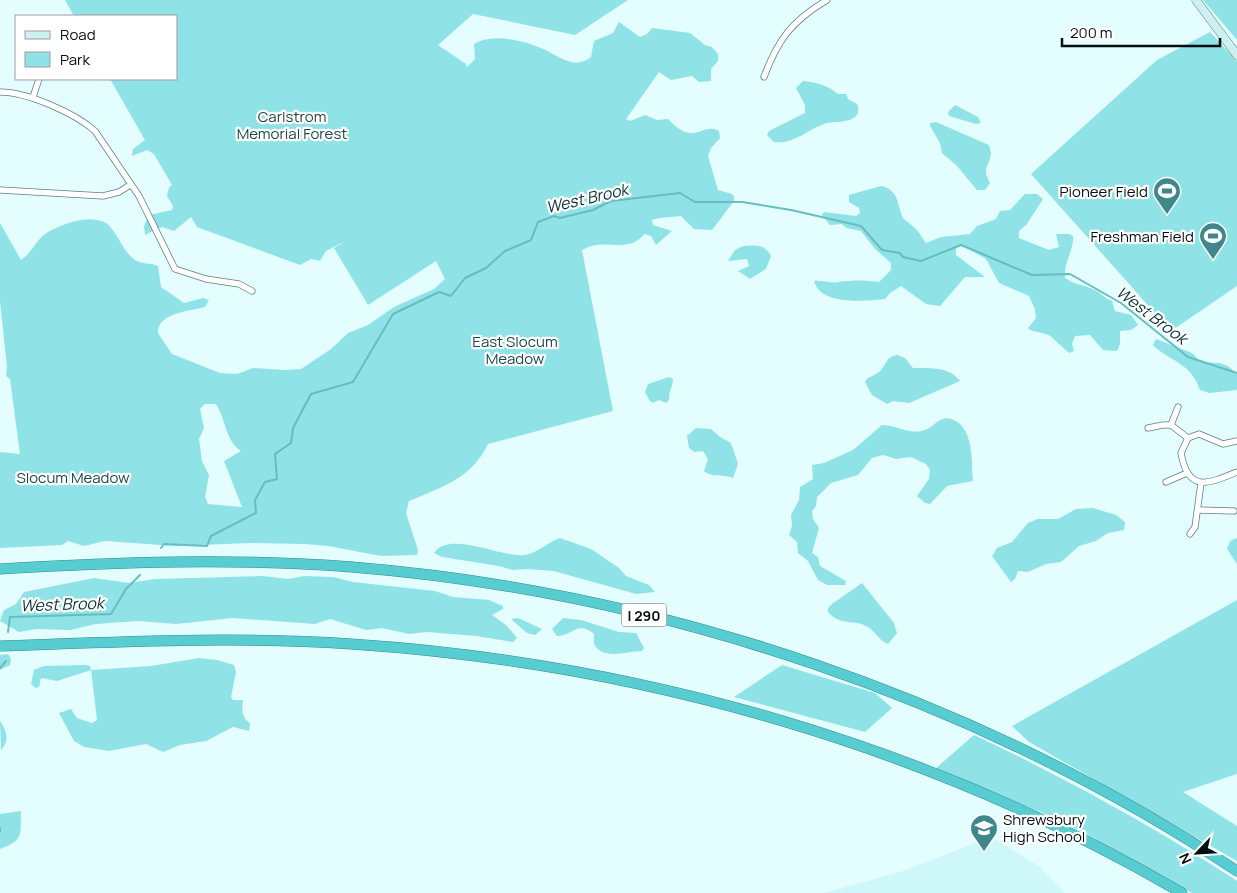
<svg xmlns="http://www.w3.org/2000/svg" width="1237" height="893" font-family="Manrope,sans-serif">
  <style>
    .built { fill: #cdf7f8 }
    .green { fill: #8fe2e6; fill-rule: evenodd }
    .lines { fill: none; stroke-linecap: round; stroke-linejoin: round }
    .stream { stroke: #69bcbf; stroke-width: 2 }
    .street-casing { stroke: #607d7e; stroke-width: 7 }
    .secondary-casing { stroke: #607d7e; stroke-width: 9 }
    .highway-casing { stroke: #3a8a8d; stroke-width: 11 }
    .street { stroke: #fff; stroke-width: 5.5 }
    .secondary { stroke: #cdf0f1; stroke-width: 8 }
    .highway { stroke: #57ccd1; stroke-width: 10 }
    .labels { text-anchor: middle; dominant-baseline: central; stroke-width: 4.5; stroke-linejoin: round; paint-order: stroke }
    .shield { fill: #fff; stroke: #505757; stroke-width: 1 }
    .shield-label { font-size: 14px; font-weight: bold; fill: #050f0f }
    .park-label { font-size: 15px; fill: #1f4748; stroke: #fff }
    .poi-label { font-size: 15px; fill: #050f0f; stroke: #fff; text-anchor: end }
    .water-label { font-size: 16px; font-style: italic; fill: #093335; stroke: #fff }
  </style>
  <rect width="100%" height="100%" fill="#e4feff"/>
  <polygon class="built" points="991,837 1039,866 1065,893 824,893 900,872"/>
  <g class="green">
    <path d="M65,0H628L575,35L473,14L438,45L466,64L467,67L475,59L474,44C494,33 522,40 541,48C558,55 574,71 591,57L594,41L613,33L619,22L640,37L647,34L652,28L690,33L705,45L712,47L718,54V61L711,69V81L699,82L692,76L671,80L659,72L626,119L630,121L645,115L657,120L668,119C695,148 702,121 719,131L720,138L711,148L708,156L718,190L732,194L734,197V201L712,230L694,229L681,216C673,217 659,217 652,220L653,225L672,231L656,245L651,236L645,234C641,237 638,241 632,243C612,249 603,239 582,250L613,411L488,444C471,479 442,487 409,501L406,513L418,550L417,555L381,556L328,546L304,544L250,543L175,546L105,541L84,546L68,541L62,545L0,548V452L20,454L10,379L6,376L7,367L0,301V223L21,260C32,253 37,238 48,232C64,223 99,210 112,229C120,239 124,252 135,260C141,264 151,263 158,266L161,287L184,303L203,298L209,300L205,307C190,311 157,313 158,333L172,354L220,373L237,374L253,368L286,370L301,369L331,349L348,333L368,325L394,307L434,289L445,279L436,261L368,305L334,248L345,241L326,251L320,261L311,259L300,265L197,227L191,217L174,231L162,227L145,235L144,226L149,215L172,210L173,206L167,196L169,187L172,185L154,154L147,150L132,156L133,149L145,140L110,79H176V16H74ZM205,404H216C226,419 225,441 241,451L224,461L242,507L208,504L205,497L209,475L202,461L199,439L204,428L200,409Z"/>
    <polygon points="1203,0 1237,0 1237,40"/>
    <polygon points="1210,32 1237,61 1237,286 1171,331 1031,174 1157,60"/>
    <path d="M803,81C815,82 828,85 838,94H846L848,99L857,104C859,109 859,114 854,118C847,122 835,122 827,123C809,128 794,145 774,142L767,135L769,131L805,113V105L796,88Z"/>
    <polygon points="955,105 978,117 981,123 976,124 949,116 948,112"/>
    <path d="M936,122L989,145L991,154C988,169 982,167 990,183L985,190H977L957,166L942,153L940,143L930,126V123Z"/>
    <path d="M881,186C899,189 897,205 903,218L917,230L926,243L941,237L970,234L977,226L996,219L1000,211L1010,210L1025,194H1037L1043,199L1027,224L1019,231V238L1049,250L1059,247L1056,234H1069L1073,236C1074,251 1063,263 1065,278C1075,285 1085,285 1095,290C1101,293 1104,298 1112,301L1115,311L1131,315L1138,325L1131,330L1120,331V344L1117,351L1103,350L1090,335L1075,336L1072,344L1074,351L1069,353L1049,335L1030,330L1028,328L1036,318L1035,309L1029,296L999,283L986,259L962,245L956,248V255L985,277H965L940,306L926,304L901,286L890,293L885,299C866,301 820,306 814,281C822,280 832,284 839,282C852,280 866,280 879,282L891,270V263L875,249L861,231L846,228L842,224L830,225L822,215L824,212L856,216L860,213L859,208L849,202V195Z"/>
    <path d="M743,246C756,245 765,244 771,256L766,269L750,279L738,271L749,266L747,259L728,261L735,250Z"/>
    <path d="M1156,339L1192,353L1201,362L1220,363L1228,366L1237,374V390L1209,393L1200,390C1191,364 1175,363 1156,348L1153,345Z"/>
    <path d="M897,355L905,358L913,368C929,368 949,366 960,381L909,403L893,401L887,404L872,395L865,382C868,376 873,377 879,372C887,365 885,357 897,355Z"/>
    <path d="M669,377L673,379C673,387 668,392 669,400L666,403L659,400L653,403L650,401L645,392L648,384Z"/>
    <path d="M947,418C975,423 971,460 973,481L947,486L930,504L925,503L917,496L929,479L930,470L926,464L911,457L896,459L883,455L872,458L858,475L831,483L817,497L816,506L812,511L813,519L819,528L812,553L818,557L820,566L846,581L845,585H827L818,580L808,561L798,553L797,542L789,535L792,526L791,515L799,500L800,487L813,479L812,465L824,463L853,450L882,425C895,425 908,434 922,431C932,429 936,419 947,418Z"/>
    <path d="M696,428L711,429L720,437L731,443L738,464L733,478C723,474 712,478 704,471L708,459L703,451L694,452L689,448L687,436Z"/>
    <polygon points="1093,508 1116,515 1125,522 1124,530 1108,533 1096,541 1079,546 1061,562 1046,564 1028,572 1018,571 1015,579 1011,582 992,556 997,548 1012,542 1028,523 1038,519 1058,519 1076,509"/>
    <path d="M560,538L591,549L619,568L626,576L649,585L655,592L636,594L554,571L527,569L513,570L499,566L442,557L434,553C450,530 500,558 525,555C538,553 548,542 560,538Z"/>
    <polygon points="1237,538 1237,564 1227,549 1230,541"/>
    <polygon points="263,576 288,579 304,576 333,577 353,582 435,591 453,597 489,600 503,606 503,609 492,615 507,626 517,638 513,642 476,636 427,632 409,634 382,628 366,630 330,619 315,624 233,618 176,624 138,621 96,624 70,630 36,629 19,632 0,621 4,610 16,604 24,592 94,578 129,583 155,579"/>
    <path d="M862,583L894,623L897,633L888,644C879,641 875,630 866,626C852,619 840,626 828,612V608L832,604Z"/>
    <polygon points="1237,600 1237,774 1183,792 1237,826 1237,861 1029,742 1012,726"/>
    <polygon points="518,618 542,629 535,635 527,633 511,619"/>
    <path d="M563,618L581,620L619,632L636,633L644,648L642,651C627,651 603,661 594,644V634C577,620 573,636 557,636L552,629Z"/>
    <polygon points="8,654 11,659 10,665 0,670 0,655"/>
    <path d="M199,658L217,660L234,665L236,672L231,697L233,700H243C242,708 241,718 250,723L249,731L233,727L206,741L180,745L163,752L146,744L109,751L84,747L74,741L59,713L71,709L77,718L92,723L97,720L91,670L57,681L41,678L39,687L36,688L31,684L34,670L44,666L86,665L90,666L91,670L151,666Z"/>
    <polygon points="782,665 875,693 892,708 865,732 734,697"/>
    <path d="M0,721C7,731 10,741 1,750Z"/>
    <path d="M974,735C1065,778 1153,826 1237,881V893H1192L1060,820L935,769Z"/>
    <path d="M21,811C20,834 25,840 0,849V814Z"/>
  </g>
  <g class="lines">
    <g class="stream">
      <polyline points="161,548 164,544 207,546 211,536 256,513 255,500 265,482 277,479 275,454 291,443 293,428 311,394 353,382 393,314 439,292 451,296 465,278 486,268 505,251 531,240 538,222 554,216 560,218 593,210 611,201 680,193 695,202 742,202 791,210 861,226 882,250 900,253 903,257 921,261 961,245 1032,275 1070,274 1121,303 1188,357 1237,373"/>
      <polyline points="8,632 10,617 111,614 126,589 140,575"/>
      <polyline points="0,668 6,661"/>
      <polyline points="0,828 0,831"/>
    </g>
    <g class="street-casing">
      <g id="street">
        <path d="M764,77C778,39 792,21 827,0"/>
        <path d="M0,92C27,92 75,113 95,131L139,196L175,269L206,279L239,284L252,291"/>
        <polyline points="33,97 39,79"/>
        <polyline points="0,190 103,196 119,192 130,185"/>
        <polyline points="1178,407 1171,425 1188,438"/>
        <polyline points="1148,428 1163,425 1171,425"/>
        <path d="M1237,441L1223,444L1199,434L1188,438L1181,453C1188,493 1208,484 1237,472"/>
        <polyline points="1166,482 1187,473"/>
        <polyline points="1198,510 1234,511"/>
        <polyline points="1190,534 1195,527 1201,483"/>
      </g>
    </g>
    <g class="secondary-casing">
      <polyline id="secondary" points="1196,0 1237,55"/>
    </g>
    <g class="highway-casing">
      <g id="highway">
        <path d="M0,569C117,562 234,558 352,567C662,592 978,699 1237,871"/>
        <path d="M0,646C117,642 234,636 351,644C642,663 930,746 1182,893"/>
      </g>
    </g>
    <use href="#street" class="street"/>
    <use href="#secondary" class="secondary"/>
    <use href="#highway" class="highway"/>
  </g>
  <defs>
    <g id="stadium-pin" transform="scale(1.4375)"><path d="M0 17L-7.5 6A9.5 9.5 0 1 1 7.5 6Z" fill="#3f878b" stroke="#fff"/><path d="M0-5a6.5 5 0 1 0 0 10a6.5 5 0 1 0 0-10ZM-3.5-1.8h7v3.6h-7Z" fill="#fff"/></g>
    <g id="school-pin" transform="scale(1.4375)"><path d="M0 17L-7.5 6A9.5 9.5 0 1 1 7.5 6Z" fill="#3f878b" stroke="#fff"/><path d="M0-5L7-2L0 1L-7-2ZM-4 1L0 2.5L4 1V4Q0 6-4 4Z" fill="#fff"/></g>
  </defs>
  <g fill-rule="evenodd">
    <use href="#stadium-pin" x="1167" y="191"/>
    <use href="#stadium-pin" x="1213" y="236"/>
    <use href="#school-pin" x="984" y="828"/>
  </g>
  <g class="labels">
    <rect class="shield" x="621.5" y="603.5" width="45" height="23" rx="4"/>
    <g class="shield-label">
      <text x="644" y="615">I 290</text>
    </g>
    <g class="park-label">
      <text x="292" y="116">Carlstrom<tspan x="292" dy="17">Memorial Forest</tspan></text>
      <text x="515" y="341">East Slocum<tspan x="515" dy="17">Meadow</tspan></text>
      <text x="73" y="477">Slocum Meadow</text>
    </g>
    <g class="poi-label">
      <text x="1148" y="191">Pioneer Field</text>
      <text x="1194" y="236">Freshman Field</text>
      <text x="1003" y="819" text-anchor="start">Shrewsbury<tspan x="1003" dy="17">High School</tspan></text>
    </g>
    <g class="water-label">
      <text transform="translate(587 198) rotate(-13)">West Brook</text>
      <text transform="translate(1152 315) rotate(37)">West Brook</text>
      <text transform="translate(62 604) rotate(-2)">West Brook</text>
    </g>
  </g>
  <rect x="15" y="15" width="162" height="65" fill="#ffffff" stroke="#9b9f9f"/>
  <rect x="25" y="31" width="25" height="8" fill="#cdf0f1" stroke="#9b9f9f"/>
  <text x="60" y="40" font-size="15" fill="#050f0f">Road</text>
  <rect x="25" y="52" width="25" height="15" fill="#8fe2e6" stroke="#9b9f9f"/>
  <text x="60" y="65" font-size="15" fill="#050f0f">Park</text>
  <g transform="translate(1197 853) rotate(245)" stroke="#ffffff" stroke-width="4" paint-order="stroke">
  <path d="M0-4L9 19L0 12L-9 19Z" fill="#050f0f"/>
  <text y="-8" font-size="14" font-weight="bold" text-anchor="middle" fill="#050f0f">N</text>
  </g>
  <path d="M1062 38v8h158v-8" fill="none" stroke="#050f0f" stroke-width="2.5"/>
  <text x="1070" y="38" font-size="15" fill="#050f0f" stroke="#ffffff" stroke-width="4" paint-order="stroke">200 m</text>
</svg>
